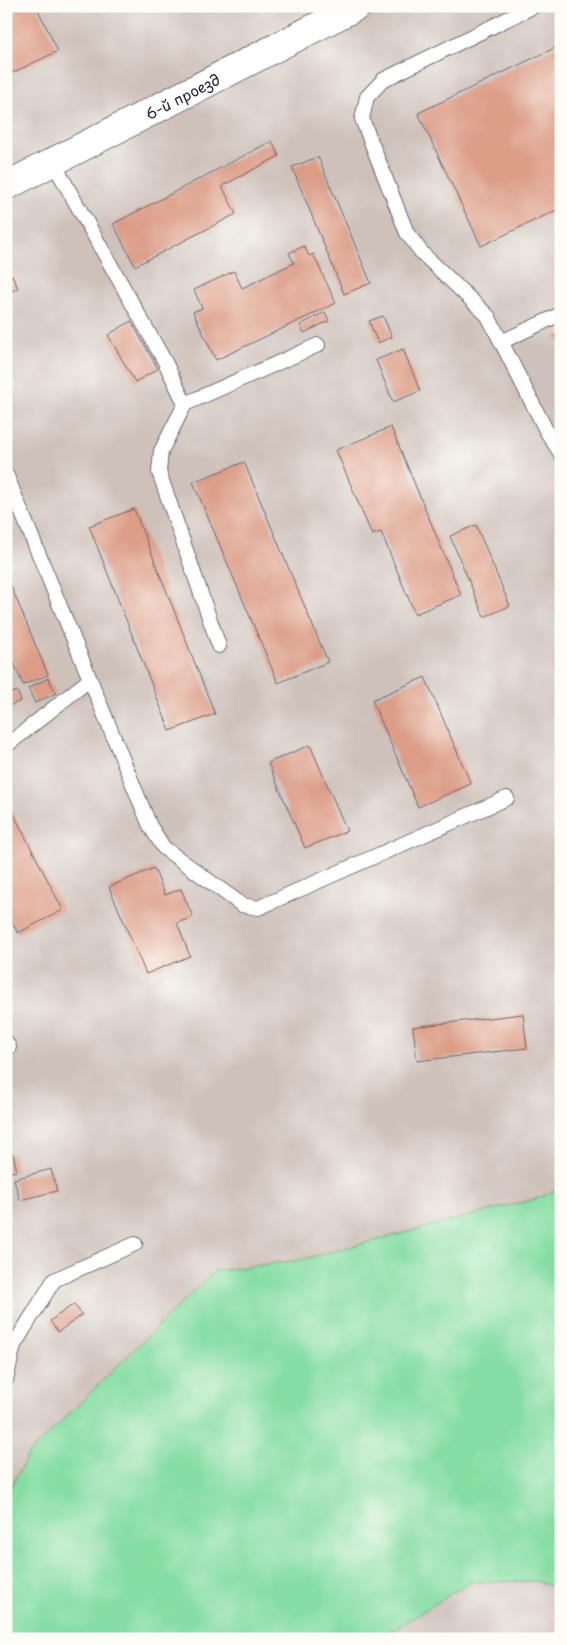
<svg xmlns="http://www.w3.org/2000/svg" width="567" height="1645" font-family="'Playpen Sans',sans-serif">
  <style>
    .industrial { fill: #cec1ba }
    .green { fill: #84dda2; stroke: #53806e }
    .building { fill: #dc9c86 }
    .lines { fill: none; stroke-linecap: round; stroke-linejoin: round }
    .service-casing { stroke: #6c6770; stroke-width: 16 }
    .minor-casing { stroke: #6c6770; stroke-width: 30 }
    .service { stroke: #fff; stroke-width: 14 }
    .minor { stroke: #fff; stroke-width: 28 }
    .labels { text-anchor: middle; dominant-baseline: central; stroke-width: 5; stroke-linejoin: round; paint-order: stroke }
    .street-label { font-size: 15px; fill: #22223b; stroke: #fdfcf7 }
  </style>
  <rect width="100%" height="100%" fill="#fdfcf7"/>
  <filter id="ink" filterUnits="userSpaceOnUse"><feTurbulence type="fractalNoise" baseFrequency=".02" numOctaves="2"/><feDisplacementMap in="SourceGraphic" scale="10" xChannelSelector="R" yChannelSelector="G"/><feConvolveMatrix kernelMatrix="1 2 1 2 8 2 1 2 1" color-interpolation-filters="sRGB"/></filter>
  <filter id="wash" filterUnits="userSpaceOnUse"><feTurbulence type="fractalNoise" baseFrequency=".0096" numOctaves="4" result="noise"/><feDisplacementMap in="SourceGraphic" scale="20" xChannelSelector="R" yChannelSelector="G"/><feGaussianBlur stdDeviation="1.12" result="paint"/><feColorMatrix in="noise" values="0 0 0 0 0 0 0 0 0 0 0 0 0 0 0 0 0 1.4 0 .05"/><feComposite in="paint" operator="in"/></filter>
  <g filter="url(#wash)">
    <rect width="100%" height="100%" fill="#f6e8d3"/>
    <rect class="industrial" x="6" y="6" width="555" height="1633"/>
    <polygon class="green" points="561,1187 561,1589 536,1581 470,1582 378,1639 6,1639 6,1496 29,1453 214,1271 299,1260 539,1198"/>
    <g id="blocks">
      <g class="building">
        <polygon points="6,6 36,6 58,51 6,76"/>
        <polygon points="561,45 561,208 481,246 418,113"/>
        <polygon points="272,141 279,156 222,186 236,214 135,266 113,224"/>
        <polygon points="318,157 371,283 344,294 292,167"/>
        <polygon points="304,246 309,256 313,254 336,303 216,360 193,312 202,308 194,290 234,271 242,288 294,263 289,253"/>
        <polygon points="12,275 18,288 6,294 6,278"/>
        <polygon points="325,312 329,321 304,333 300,325"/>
        <polygon points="383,316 392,337 378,343 369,321"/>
        <polygon points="131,321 158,369 135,382 108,335"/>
        <polygon points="561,333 561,348 555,336"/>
        <polygon points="403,349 420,391 393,402 376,360"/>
        <polygon points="391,427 461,595 415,614 381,532 372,535 336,450"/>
        <polygon points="244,462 328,662 278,683 193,482"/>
        <polygon points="134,509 215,714 170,731 89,526"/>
        <polygon points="476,525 510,606 484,617 450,536"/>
        <polygon points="6,574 48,675 23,685 6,644"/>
        <polygon points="425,677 471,784 418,807 372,700"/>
        <polygon points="48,678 56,693 35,703 28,688"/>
        <polygon points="17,691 21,701 6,707 6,696"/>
        <polygon points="310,745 347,831 305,848 268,763"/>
        <polygon points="11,809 63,910 18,933 6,911 6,811"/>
        <polygon points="154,868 165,895 181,889 193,917 177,923 190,956 146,974 109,887"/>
        <polygon points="523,1014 527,1048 417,1061 413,1027"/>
        <polygon points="13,1154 17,1171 6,1173 6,1155"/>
        <polygon points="51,1169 57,1191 20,1200 14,1179"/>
        <polygon points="74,1304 82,1315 58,1332 50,1321"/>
      </g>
    </g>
  </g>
  <g filter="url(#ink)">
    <use href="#blocks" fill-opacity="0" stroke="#6c6770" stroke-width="1"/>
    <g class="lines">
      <g class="service-casing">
        <g id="service">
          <polyline points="534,6 383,80 367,97 362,119 407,233 422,253 488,316 547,432 561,454"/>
          <polyline points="53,162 165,362 185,404 161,451 159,472 219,646"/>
          <polyline points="501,342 561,314"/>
          <polyline points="185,404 318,345"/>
          <polyline points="6,474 150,826 164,848 242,905 258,908 507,798"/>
          <polyline points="6,746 89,680"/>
          <polyline points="6,1042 9,1047"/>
          <polyline points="6,1380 14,1345 54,1280 135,1244"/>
        </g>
      </g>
      <g class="minor-casing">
        <g id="minor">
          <path id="s1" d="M6,186L357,6"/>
        </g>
      </g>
      <use href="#service" class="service"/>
      <use href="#minor" class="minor"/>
    </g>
  </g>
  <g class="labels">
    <g class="street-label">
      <text stroke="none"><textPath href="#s1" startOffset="198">6-й проезд</textPath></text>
    </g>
  </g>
  <rect width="567" height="1645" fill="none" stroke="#fdfcf7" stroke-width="25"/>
</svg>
